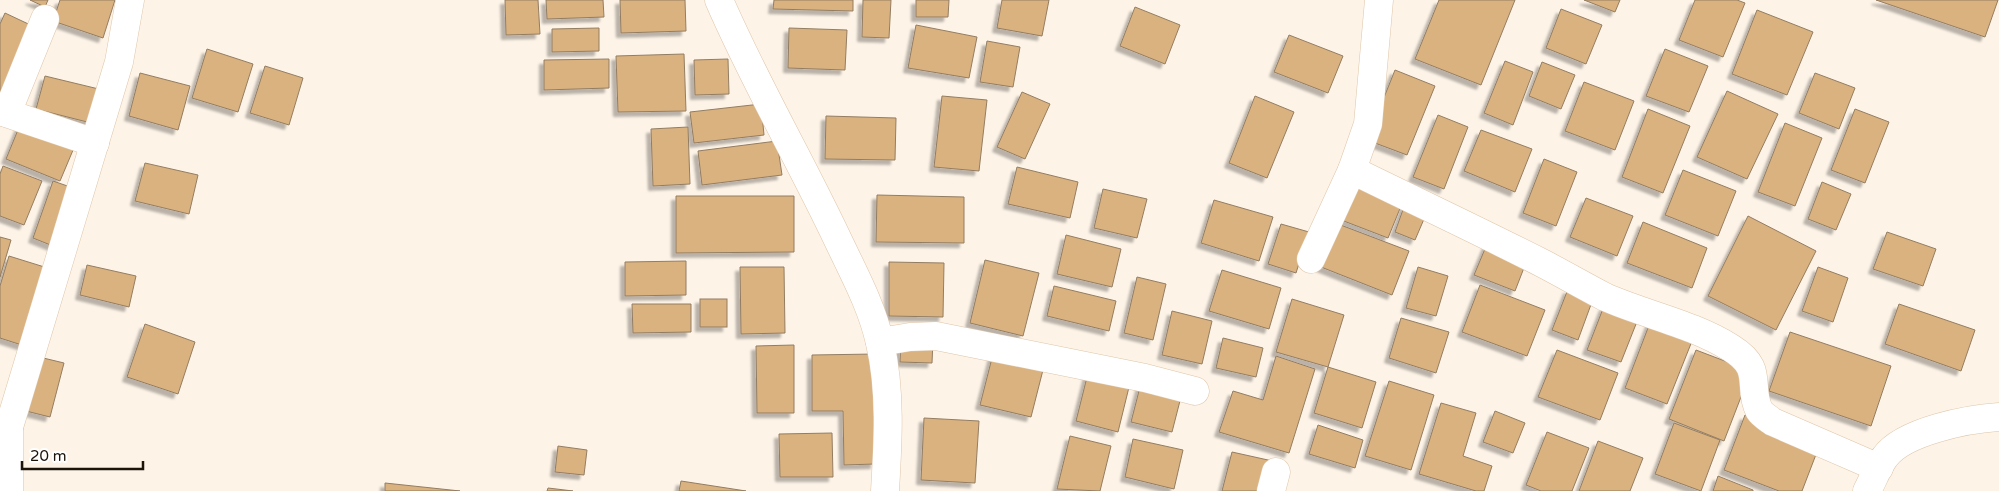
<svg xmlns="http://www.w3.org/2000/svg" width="1999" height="491" font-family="'Varela Round',sans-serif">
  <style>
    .building { fill: #dab27f; stroke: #937d62; filter: url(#shadow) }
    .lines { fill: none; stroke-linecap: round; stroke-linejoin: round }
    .street-casing { stroke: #dec6a9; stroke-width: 29 }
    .street { stroke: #fff; stroke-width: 28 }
  </style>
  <defs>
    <filter id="shadow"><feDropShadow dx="-4.5" dy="4.5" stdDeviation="1" flood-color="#0004"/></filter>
  </defs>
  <rect width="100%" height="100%" fill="#fdf3e7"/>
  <g class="building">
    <polygon points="30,0 48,0 45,7"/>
    <polygon points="60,0 115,0 103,38 53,21"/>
    <polygon points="505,0 538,0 540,34 506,35"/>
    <polygon points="546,0 603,0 604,17 547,19"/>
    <polygon points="620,0 685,0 686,31 621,33"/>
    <polygon points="774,0 853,0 853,11 773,9"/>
    <polygon points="863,0 891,0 889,38 862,37"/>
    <polygon points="916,0 949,0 948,17 916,17"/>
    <polygon points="1002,0 1049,0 1042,36 997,28"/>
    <polygon points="1439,0 1515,0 1481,85 1415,59"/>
    <polygon points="1584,0 1620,0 1615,12"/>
    <polygon points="1695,0 1737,0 1745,3 1723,57 1679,40"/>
    <polygon points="1876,0 1998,0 1985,37"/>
    <polygon points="1135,7 1180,25 1165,64 1120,46"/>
    <polygon points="1561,9 1602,25 1586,64 1546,48"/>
    <polygon points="1757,10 1813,32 1787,95 1732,74"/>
    <polygon points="5,13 39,29 0,95 0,24"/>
    <polygon points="916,25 977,37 969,78 908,68"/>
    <polygon points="599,28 599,51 552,52 552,29"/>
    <polygon points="789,28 847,30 845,70 788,68"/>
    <polygon points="1289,35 1343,56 1328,93 1274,72"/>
    <polygon points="987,41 1020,47 1013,87 980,82"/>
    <polygon points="207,49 253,64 238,112 192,98"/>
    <polygon points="1665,49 1708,66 1689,112 1646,96"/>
    <polygon points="684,54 686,111 618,112 616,56"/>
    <polygon points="609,59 609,88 544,90 544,60"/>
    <polygon points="728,59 729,94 695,95 694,60"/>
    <polygon points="1505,61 1533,72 1513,125 1484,113"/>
    <polygon points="1542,62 1575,75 1561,109 1529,96"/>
    <polygon points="265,66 303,78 289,125 250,113"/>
    <polygon points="1395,70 1435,86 1407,155 1367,140"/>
    <polygon points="140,73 190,86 178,130 129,116"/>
    <polygon points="1815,73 1855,88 1839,129 1799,113"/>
    <polygon points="45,76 107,91 99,125 36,109"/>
    <polygon points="1584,82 1634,101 1615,150 1565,131"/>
    <polygon points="1727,91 1778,114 1747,179 1697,157"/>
    <polygon points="1022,92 1050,104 1025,159 997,147"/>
    <polygon points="942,96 987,100 979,171 934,167"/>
    <polygon points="1255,96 1294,112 1267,178 1229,163"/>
    <polygon points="761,104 764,135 694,143 690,112"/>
    <polygon points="1648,109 1690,126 1663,193 1622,177"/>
    <polygon points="1855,109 1889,122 1865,183 1831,170"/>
    <polygon points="1438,115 1468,127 1444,189 1413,177"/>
    <polygon points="826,116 896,118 895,160 825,159"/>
    <polygon points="22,120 76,143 60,181 6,159"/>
    <polygon points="1785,123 1822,138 1795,206 1758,192"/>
    <polygon points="688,127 690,184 653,186 651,129"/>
    <polygon points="1481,130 1532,149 1515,192 1464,171"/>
    <polygon points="777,141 782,175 702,185 698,151"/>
    <polygon points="1544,159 1577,172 1556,226 1523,213"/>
    <polygon points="145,163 198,175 189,214 135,201"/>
    <polygon points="3,166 42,181 24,225 0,216 0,174"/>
    <polygon points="1017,167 1078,182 1070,218 1008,204"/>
    <polygon points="1683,170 1736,191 1718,236 1665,215"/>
    <polygon points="53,181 79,190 58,248 33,238"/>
    <polygon points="1350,181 1403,201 1388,238 1336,218"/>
    <polygon points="1822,182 1851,194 1836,230 1808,219"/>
    <polygon points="1103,189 1147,199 1137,238 1094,228"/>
    <polygon points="877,195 964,197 964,243 876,242"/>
    <polygon points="676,196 794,196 794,252 676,253"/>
    <polygon points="1586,198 1633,216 1617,256 1570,237"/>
    <polygon points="1214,200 1273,217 1259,261 1201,243"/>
    <polygon points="1405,204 1427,212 1415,240 1395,232"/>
    <polygon points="1748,216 1816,251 1776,330 1708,296"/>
    <polygon points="1643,222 1707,248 1692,288 1627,263"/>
    <polygon points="1281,224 1309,232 1296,273 1268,264"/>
    <polygon points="1338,224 1409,251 1392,295 1321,267"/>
    <polygon points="1887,232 1936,249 1923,286 1873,269"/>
    <polygon points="1066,235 1121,249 1112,287 1057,274"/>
    <polygon points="0,237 11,240 0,277"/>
    <polygon points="1487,244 1527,260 1515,291 1474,275"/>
    <polygon points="9,256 54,270 31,348 0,338 0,286"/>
    <polygon points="985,260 1039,273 1023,336 970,323"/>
    <polygon points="686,261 686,295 625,296 625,262"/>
    <polygon points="889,262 944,263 943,317 889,316"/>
    <polygon points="87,265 136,276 129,307 80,295"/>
    <polygon points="740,267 784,267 785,333 741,334"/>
    <polygon points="1418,267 1448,276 1436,316 1406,308"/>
    <polygon points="1818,267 1848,278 1833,322 1802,311"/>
    <polygon points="1222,270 1281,288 1269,329 1209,311"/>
    <polygon points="1137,277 1166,284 1153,340 1124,333"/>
    <polygon points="1480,285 1545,310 1527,356 1462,332"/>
    <polygon points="1054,286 1116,301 1109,331 1047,316"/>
    <polygon points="1568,289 1593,299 1578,340 1552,330"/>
    <rect x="700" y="299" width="27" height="28"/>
    <polygon points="1292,299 1344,315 1328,367 1276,352"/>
    <polygon points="632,304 691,304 691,332 633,333"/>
    <polygon points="1899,304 1975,330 1961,371 1885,344"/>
    <polygon points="1604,306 1638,319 1621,362 1587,350"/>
    <polygon points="1172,311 1212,321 1202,364 1162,355"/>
    <polygon points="1401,318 1449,332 1436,373 1389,358"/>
    <polygon points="1651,320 1694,336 1667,404 1625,388"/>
    <polygon points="145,324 195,342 178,394 127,377"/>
    <polygon points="1790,332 1891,366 1871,426 1769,391"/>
    <polygon points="1223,338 1263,348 1256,377 1216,368"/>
    <polygon points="901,340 933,340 932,363 900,362"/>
    <polygon points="794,345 794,413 757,413 756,346"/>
    <polygon points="1557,350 1618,373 1600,420 1538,397"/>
    <polygon points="1696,350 1751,371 1724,441 1669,419"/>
    <polygon points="875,354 875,464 844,465 843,411 812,411 812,355"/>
    <polygon points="993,354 1044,366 1031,417 980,405"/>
    <polygon points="35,356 64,363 50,417 22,410"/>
    <polygon points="1276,356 1315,369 1289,453 1219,432 1233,391 1263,400"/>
    <polygon points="1328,367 1376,382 1362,428 1314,413"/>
    <polygon points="1088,373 1130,383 1118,432 1076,421"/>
    <polygon points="1389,381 1434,395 1411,470 1365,456"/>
    <polygon points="1141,383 1182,393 1172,432 1131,422"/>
    <polygon points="1441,403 1476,413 1463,456 1492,466 1484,491 1476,491 1419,474"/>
    <polygon points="1495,411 1525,423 1513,453 1483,442"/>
    <polygon points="1745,415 1820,444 1802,491 1779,491 1724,470"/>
    <polygon points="924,418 979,421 975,483 921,480"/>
    <polygon points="1674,423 1720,440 1701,491 1655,474"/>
    <polygon points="1318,425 1363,440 1355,468 1309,454"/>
    <polygon points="1547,432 1589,448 1572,491 1541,491 1526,485"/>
    <polygon points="832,433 833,477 780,477 779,434"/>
    <polygon points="1070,436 1111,446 1100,491 1057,489"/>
    <polygon points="1133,439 1183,450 1174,489 1125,477"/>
    <polygon points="1598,441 1643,458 1630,491 1579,491"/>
    <polygon points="558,446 587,450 584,475 555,472"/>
    <polygon points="1232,452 1277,462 1271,491 1222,491"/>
    <polygon points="1718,476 1753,490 1753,491 1713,491"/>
    <polygon points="681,481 746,491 679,491"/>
    <polygon points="385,483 460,491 385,491"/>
    <polygon points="548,488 573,491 547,491"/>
  </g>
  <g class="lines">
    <g class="street-casing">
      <g id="street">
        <path d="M719,0C754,81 799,158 837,238C853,272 872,306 880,343C891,391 888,442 885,491"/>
        <polyline points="0,111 95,143"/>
        <polyline points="7,113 45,19"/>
        <path d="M1352,170C1415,201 1479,231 1542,263C1563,274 1584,286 1605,297C1646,315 1693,324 1731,348C1765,369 1747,385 1759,410C1762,415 1769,419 1773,422L1879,468"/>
        <polyline points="1311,259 1352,170 1368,124 1379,0"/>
        <polyline points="880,342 910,337 936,336 1145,378 1195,391"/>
        <polyline points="0,426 9,427 9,491"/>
        <polyline points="9,427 119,62 130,0"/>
        <polyline points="1271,491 1276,472"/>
        <path d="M1867,491C1873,480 1878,466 1885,457C1904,431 1968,419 1999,417"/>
      </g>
    </g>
    <use href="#street" class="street"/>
  </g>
  <path d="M22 461v8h121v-8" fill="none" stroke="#1c1309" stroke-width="2.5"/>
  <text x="30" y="461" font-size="15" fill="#1c1309" stroke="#ffffff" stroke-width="4" paint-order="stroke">20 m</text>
</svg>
